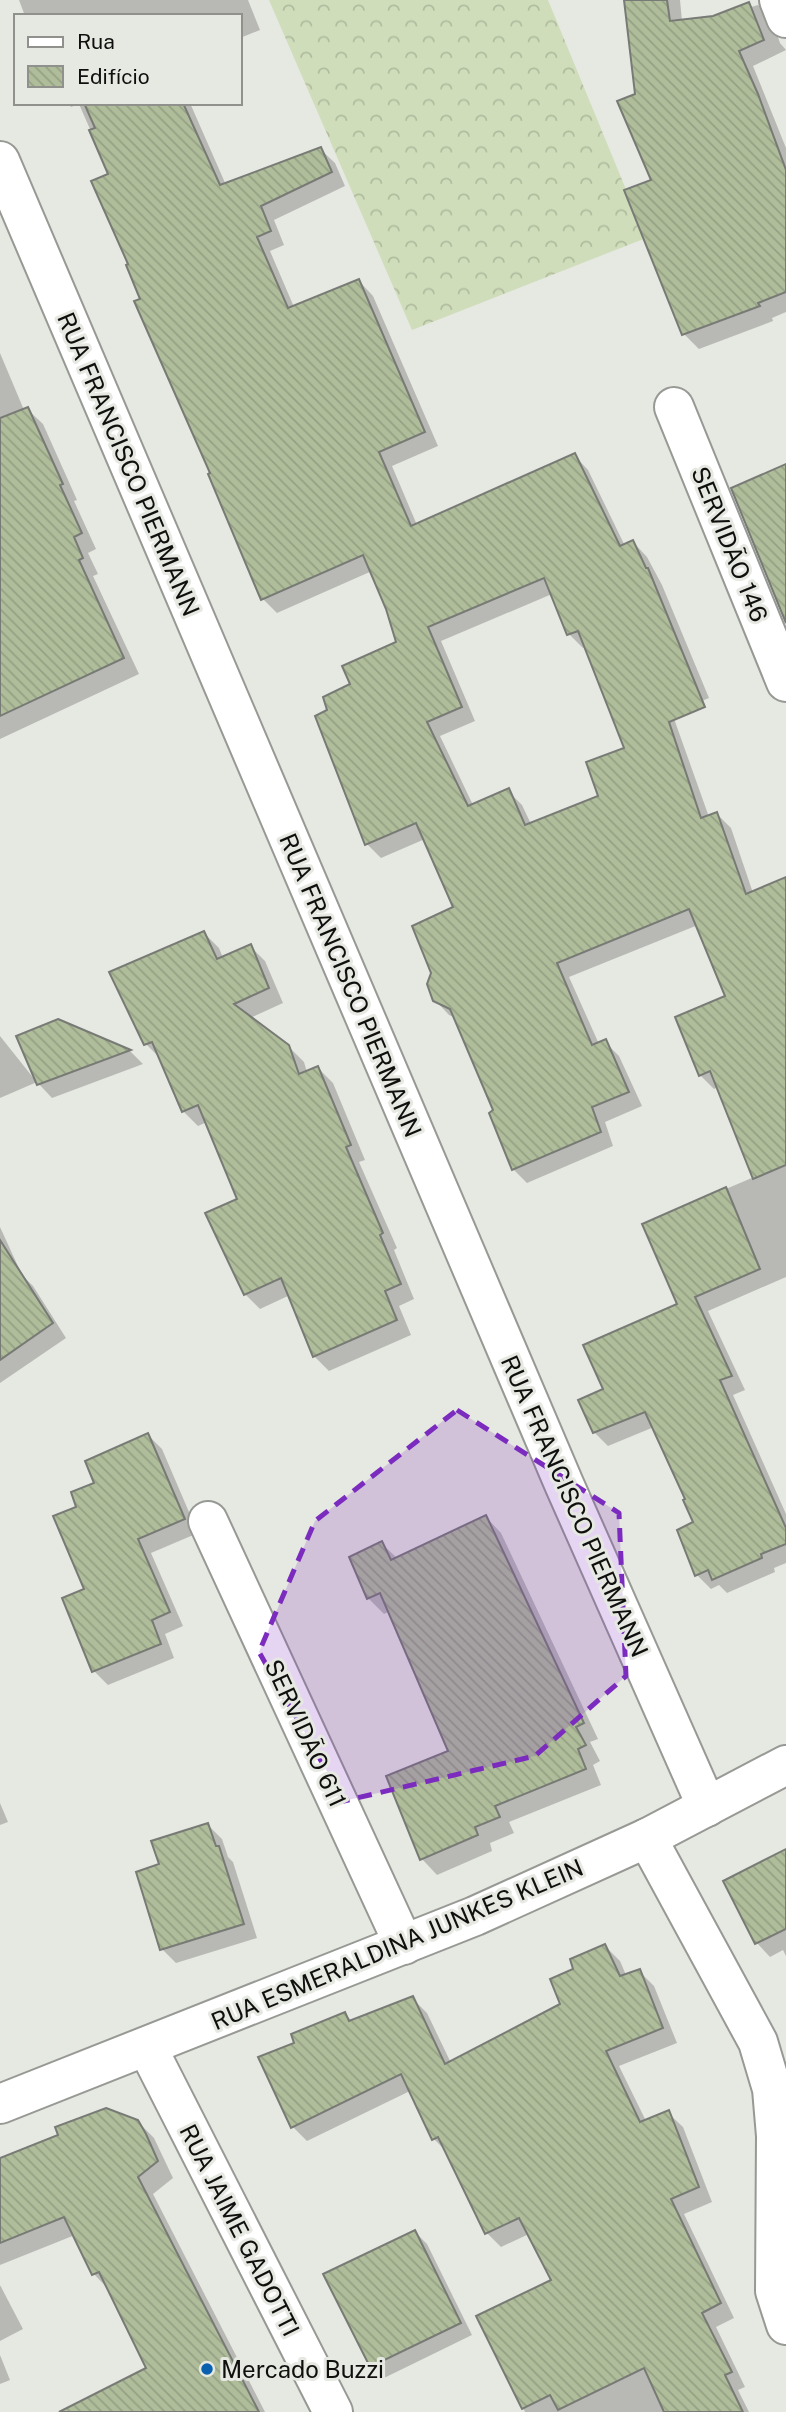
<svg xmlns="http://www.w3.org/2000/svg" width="786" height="2412" font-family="'Public Sans',sans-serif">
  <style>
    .forest { fill: url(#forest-crowns) }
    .shadow { fill: #0003; fill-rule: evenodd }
    .building { fill: url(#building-back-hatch); stroke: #787a75; stroke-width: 2; fill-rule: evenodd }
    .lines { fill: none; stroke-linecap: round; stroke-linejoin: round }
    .minor-casing { stroke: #979994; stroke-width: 42 }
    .minor { stroke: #fff; stroke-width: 38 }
    .marked { fill: #7b2cbf; fill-opacity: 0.2; stroke: #7b2cbf; stroke-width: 5; stroke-dasharray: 14 9; stroke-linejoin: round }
    .poi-dot { fill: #0960ae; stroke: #e6e8e2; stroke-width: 2.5 }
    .labels { text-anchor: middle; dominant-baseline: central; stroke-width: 6; stroke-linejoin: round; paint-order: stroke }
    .street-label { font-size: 24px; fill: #0f0f0e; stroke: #e6e8e2 }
    .poi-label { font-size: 24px; fill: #0f0f0e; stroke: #e6e8e2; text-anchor: start }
  </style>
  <defs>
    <pattern id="forest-crowns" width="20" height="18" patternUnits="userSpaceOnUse" patternTransform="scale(1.75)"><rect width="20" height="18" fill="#cfddba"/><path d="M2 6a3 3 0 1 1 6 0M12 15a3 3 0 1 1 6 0" fill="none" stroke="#b1bc9f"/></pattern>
    <pattern id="building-back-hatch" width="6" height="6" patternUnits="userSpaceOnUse" patternTransform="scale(1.75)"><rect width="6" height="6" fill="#afbd9a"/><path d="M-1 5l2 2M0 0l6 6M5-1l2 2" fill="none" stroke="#95a184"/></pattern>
  </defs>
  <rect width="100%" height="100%" fill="#e6e8e2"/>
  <polygon class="forest" points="269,0 548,0 646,238 412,330"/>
  <g class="shadow">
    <polygon points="19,0 248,0 260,30 240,38 240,16 25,16"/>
    <polygon points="625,0 680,0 682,21 713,18 758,5 772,20 780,43 786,50 753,66 786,148 786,312 772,318 773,321 699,349 684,334 637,95"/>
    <path d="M68,103H190L226,185L320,149L335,163L345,186L274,220L284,245L270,251L294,307L359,281L373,296L438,446L392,466L417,525L574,455L588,470L625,546L633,542L647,557L662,585L709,698L672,713L709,817L717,814L731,828L753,893L786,879V1277L708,1311L745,1390L733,1395L786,1514V1563L774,1568L775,1572L727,1593L719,1585L711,1589L697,1575L695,1523L687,1500L654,1427L608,1446L594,1432L606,1390L680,1305L644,1224L754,1177L718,1087L714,1089L700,1075L727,997L698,925L569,977L599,1044L605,1042L619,1056L642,1106L605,1122L613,1146L527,1183L513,1169L496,1111L456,1018L449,1015L435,1000L455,908L425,839L381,858L367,844L329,711L353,684L398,643L388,608L372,571L277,613L263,599L143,300L130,265L110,175L79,104L71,107ZM552,594L569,634L583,648L586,647L626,749L600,797L531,824L522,805L508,791L473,805L440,736L475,721L441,641Z"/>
    <polygon points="0,353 24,410 27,409 43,424 77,500 74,501 96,549 88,553 98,574 93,576 139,674 0,739"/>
    <polygon points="204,933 219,948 223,958 250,946 265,961 283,1003 250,1018 288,1046 304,1062 307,1072 318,1068 333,1083 365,1160 359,1162 397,1248 394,1250 414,1299 399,1306 411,1335 329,1371 314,1356 290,1295 260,1309 245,1294 239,1200 207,1122 198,1126 183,1111 161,1059 146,1044"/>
    <polygon points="58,1021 130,1051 143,1064 52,1098 37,1082 0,1098 0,1036 35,1080"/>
    <polygon points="0,1227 22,1275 33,1286 66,1338 0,1383"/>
    <polygon points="148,1435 162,1449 198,1533 151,1553 183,1626 165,1634 174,1658 108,1685 94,1671 79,1508 97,1484"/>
    <polygon points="486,1517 501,1533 598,1739 590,1742 600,1761 593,1765 601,1785 509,1822 514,1833 490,1843 492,1851 437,1875 422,1859 451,1752 390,1611 384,1614 368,1598 381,1543 398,1559"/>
    <polygon points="0,1803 8,1822 0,1825"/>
    <polygon points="208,1825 222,1839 228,1857 233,1862 257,1938 176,1963 162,1949"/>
    <polygon points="786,1851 786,1956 783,1950 770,1957 757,1943 726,1881"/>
    <polygon points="605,1946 620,1961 626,1975 639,1971 654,1986 677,2043 619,2066 646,2121 668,2113 683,2127 712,2202 684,2214 734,2318 716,2327 745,2387 738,2390 749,2412 525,2412 478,2317 554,2281 529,2234 501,2247 486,2232 447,2152 434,2139 410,2091 307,2141 293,2127 296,2044 345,2014 353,2022 412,1998 427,2013 451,2063 563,2005 575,1970"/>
    <polygon points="137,2121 154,2138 173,2178 153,2194 265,2412 63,2412 148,2369 109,2290 94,2274 75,2235 0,2265 0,2160"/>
    <polygon points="415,2232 427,2244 472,2335 384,2378 371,2366"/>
    <polygon points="0,2285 23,2329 0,2341"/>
    <polygon points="0,2355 10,2380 0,2384"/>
  </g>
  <g class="building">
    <polygon points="624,0 667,0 670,21 713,16 749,2 764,40 739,51 758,94 786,170 786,292 758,303 760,306 682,335 624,190 651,180 617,101 635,94"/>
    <path d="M84,103H183L220,185L321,147L332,172L261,206L271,231L257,237L288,308L359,279L425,432L379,452L411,526L575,453L620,546L633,540L646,568H648L705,707L669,722L701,818L717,812L746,894L786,877V1165L753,1179L710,1071L699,1076L675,1017L725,996L689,909L557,963L592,1045L606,1039L629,1092L592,1107L601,1132L512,1170L489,1113L493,1110L450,1009L433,1001L427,984L431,973L412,926L453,907L416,823L365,845L315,716L327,710L323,697L350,684L342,666L396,642L386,609L363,555L261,600L208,474L210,473L134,301L140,299L126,265L128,264L91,181L108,174L89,130L95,128ZM544,578L567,635L578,631L624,748L586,762L598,796L525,825L509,788L468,806L427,722L462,707L428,627Z"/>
    <polygon points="28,407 63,484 60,485 82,533 74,537 83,558 79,560 124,658 0,716 0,418"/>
    <polygon points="786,464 786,623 731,488"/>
    <polygon points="204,931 217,959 251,944 269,988 234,1004 289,1045 299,1074 318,1066 351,1145 346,1147 383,1233 380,1235 401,1284 385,1291 397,1320 313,1357 281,1278 244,1295 205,1213 237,1199 198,1105 182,1112 152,1042 144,1045 109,972"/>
    <polygon points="58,1019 131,1050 37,1085 16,1036"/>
    <polygon points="726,1187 760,1269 695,1297 732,1376 720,1380 786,1528 786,1544 761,1554 762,1558 712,1580 708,1570 695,1576 677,1530 693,1522 683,1500 685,1499 645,1412 593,1433 578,1400 603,1389 583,1345 677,1304 642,1224"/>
    <polygon points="0,1240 53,1323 0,1360"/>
    <polygon points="148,1433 185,1519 138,1539 170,1612 152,1620 161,1644 92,1672 62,1598 84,1589 53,1516 76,1507 71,1492 94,1483 85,1461"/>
    <polygon points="486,1515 584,1723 576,1727 586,1745 578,1749 586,1769 495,1806 500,1817 475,1827 478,1835 420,1860 386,1776 448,1751 380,1593 367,1599 349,1557 382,1541 391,1560"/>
    <polygon points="208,1823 216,1846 219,1846 244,1924 160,1950 136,1872 159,1864 151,1841"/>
    <polygon points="786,1849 786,1929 755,1944 723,1881"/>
    <polygon points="605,1944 620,1976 640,1969 663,2028 606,2051 640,2122 669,2110 699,2187 671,2199 721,2303 702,2313 732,2372 725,2375 743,2412 664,2412 644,2368 558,2410 550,2395 522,2409 476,2316 551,2280 519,2218 485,2234 438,2137 432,2140 401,2074 291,2128 258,2057 294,2043 291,2034 345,2012 349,2021 413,1996 445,2064 560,2004 550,1979 573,1969 570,1959"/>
    <polygon points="106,2108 138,2120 146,2134 158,2161 138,2177 259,2412 59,2412 146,2368 99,2272 92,2275 64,2217 0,2243 0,2158 58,2135 55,2127"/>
    <polygon points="415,2230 461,2323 370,2367 323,2274"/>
  </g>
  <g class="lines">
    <g class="minor-casing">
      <g id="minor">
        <polyline points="779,0 786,18"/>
        <polyline points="0,161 564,1484 707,1807"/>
        <polyline points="674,407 786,682"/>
        <polyline points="208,1521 404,1945"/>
        <polyline points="647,1838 758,2042 772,2089 776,2136 775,2291 786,2325"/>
        <polyline points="147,2047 333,2412"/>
        <polyline points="0,2104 475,1916 647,1838 786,1765"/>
      </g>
    </g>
    <use href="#minor" class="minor"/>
  </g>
  <path class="marked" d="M457,1410L619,1513L626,1676L535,1756L344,1801L259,1652L315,1521Z"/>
  <circle class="poi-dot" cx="207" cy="2369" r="7"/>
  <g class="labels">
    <g class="street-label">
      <text transform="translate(129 464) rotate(67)">RUA FRANCISCO PIERMANN</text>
      <text transform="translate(730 544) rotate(68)">SERVIDÃO 146</text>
      <text transform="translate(351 985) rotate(67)">RUA FRANCISCO PIERMANN</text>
      <text transform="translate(575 1506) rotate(66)">RUA FRANCISCO PIERMANN</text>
      <text transform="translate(306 1733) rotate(65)">SERVIDÃO 611</text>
      <text transform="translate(397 1944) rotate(-23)">RUA ESMERALDINA JUNKES KLEIN</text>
      <text transform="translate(240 2230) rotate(63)">RUA JAIME GADOTTI</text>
    </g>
    <g class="poi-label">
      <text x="221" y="2369">Mercado Buzzi</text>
    </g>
  </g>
  <rect x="14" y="14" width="228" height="91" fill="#e6e8e2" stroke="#90918d" stroke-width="2"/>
  <rect x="28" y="37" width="35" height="10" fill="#ffffff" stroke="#90918d" stroke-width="2"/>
  <text x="77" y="49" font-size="21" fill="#0f0f0e">Rua</text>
  <rect x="28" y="66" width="35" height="21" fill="url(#building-back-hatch)" stroke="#90918d" stroke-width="2"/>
  <text x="77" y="84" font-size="21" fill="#0f0f0e">Edifício</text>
</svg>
